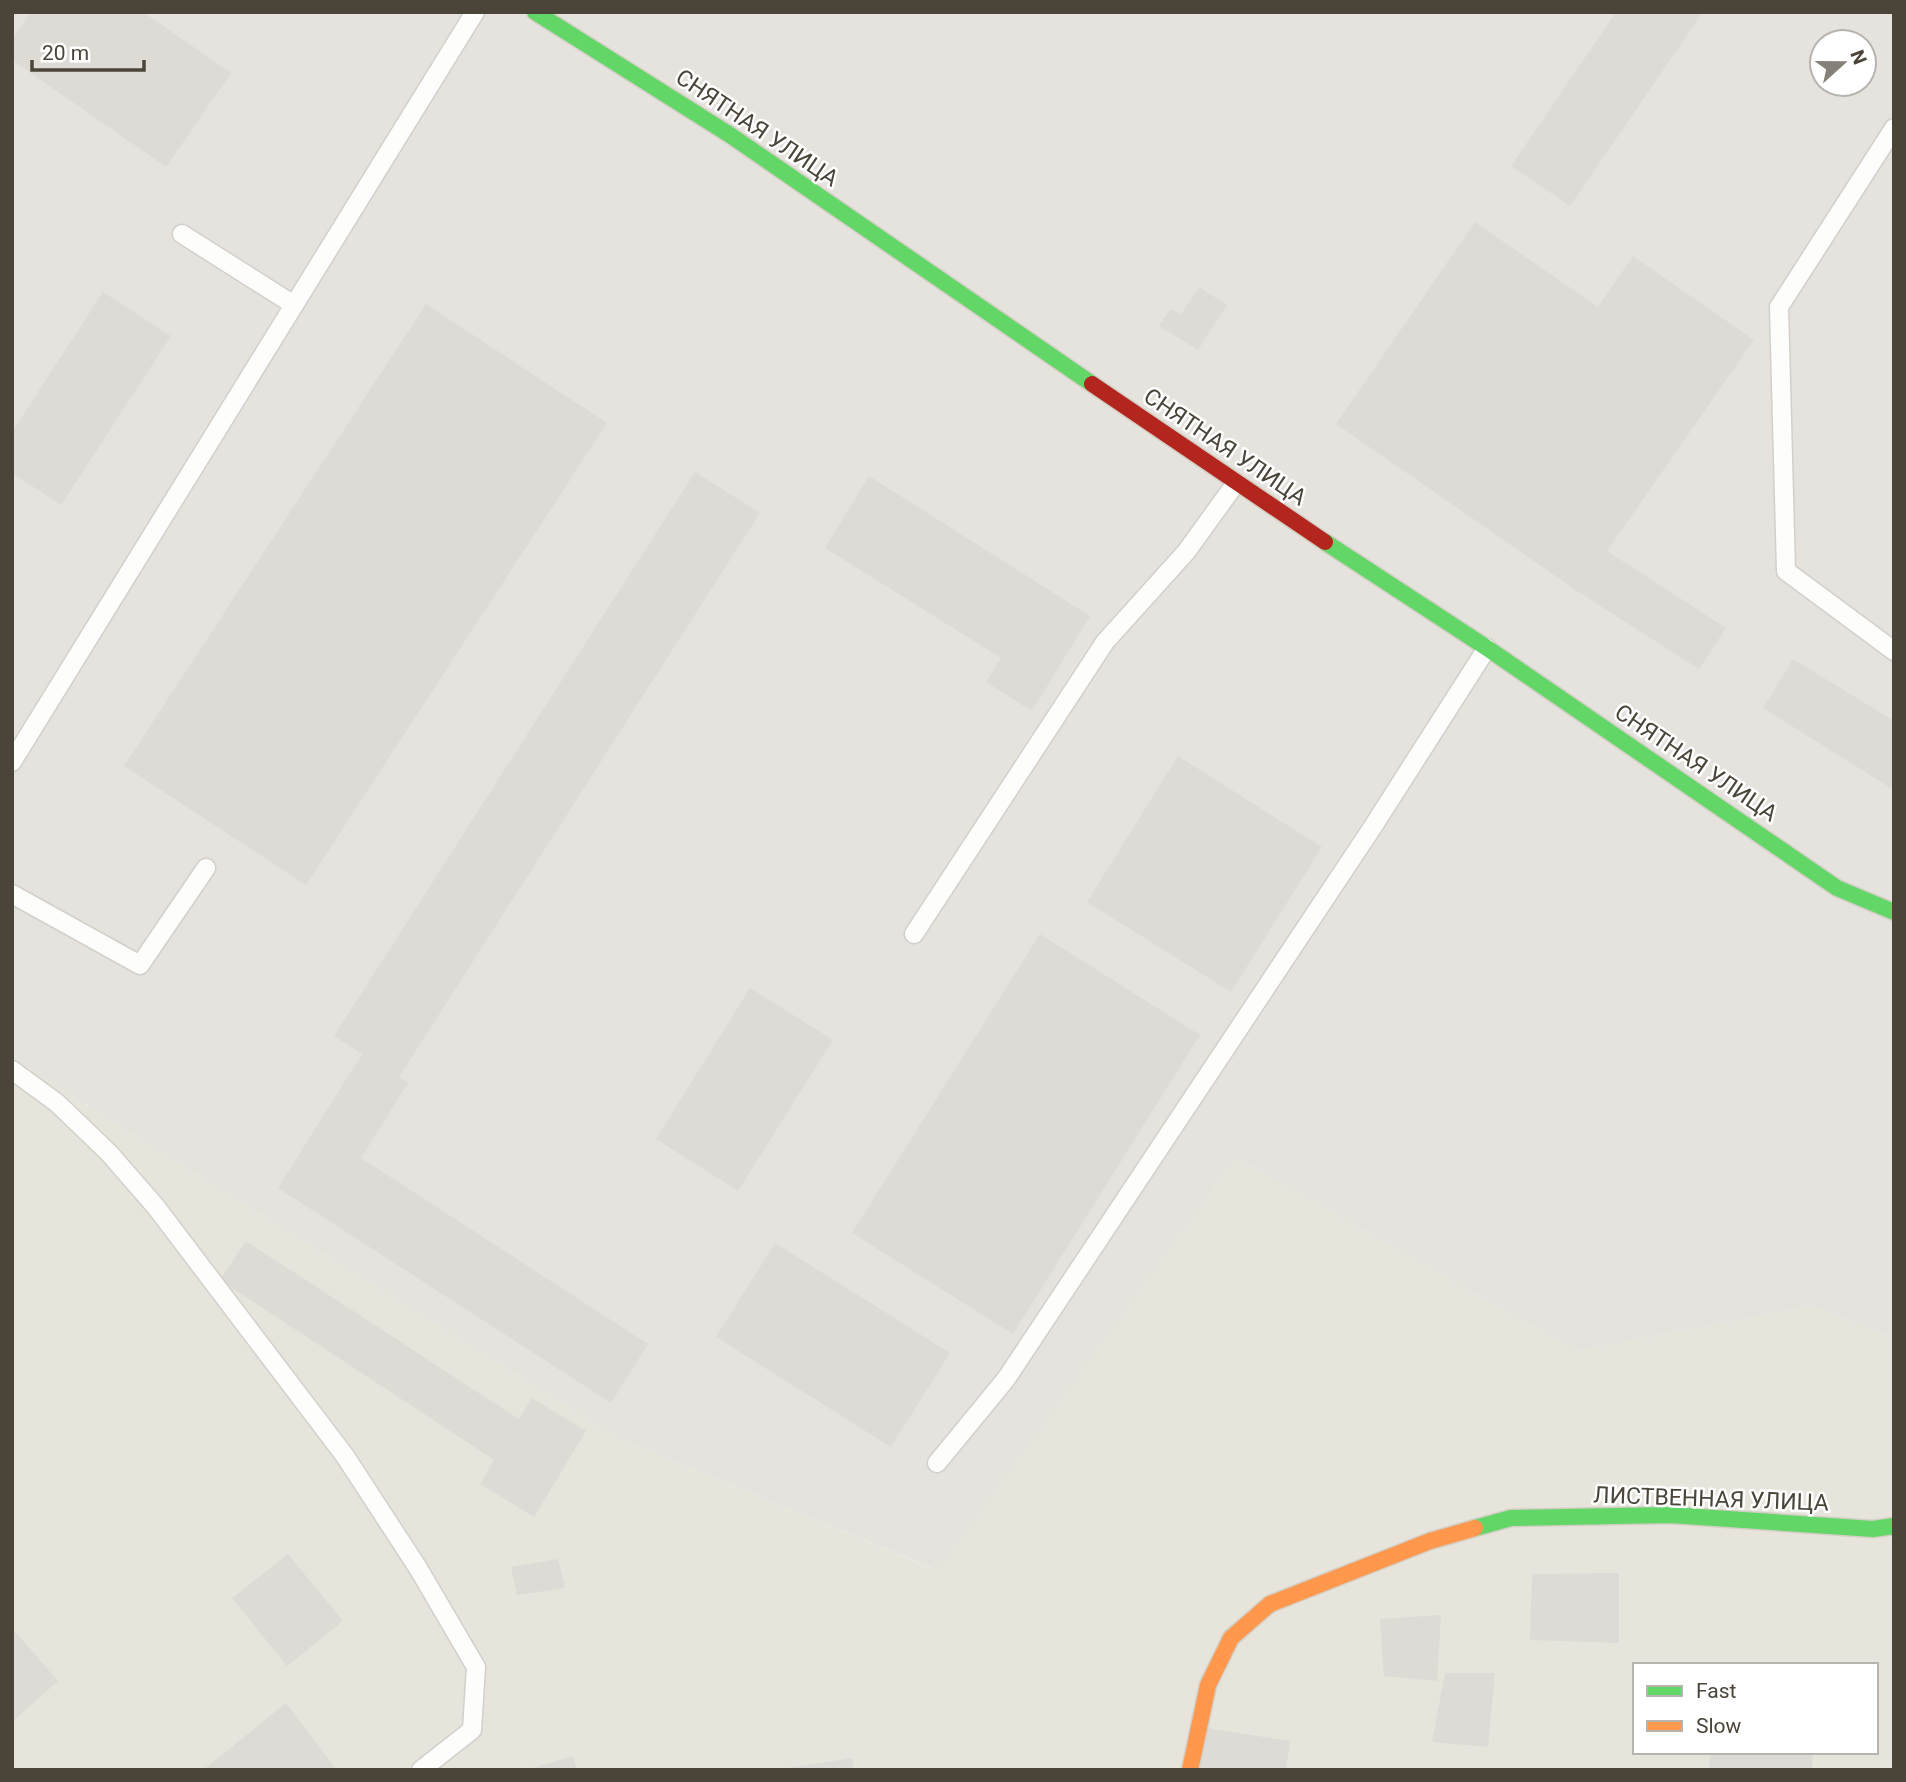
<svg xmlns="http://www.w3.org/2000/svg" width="1906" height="1782" font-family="Roboto,sans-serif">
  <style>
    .residential { fill: #e7e4dc; fill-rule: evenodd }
    .industrial { fill: #e6e2de; fill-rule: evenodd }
    .building { fill: #dedbd6 }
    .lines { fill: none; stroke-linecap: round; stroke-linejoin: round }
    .lane-casing { stroke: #d2d0cb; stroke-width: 21 }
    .fast-casing { stroke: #d3cfc5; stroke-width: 19 }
    .slow-casing { stroke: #d3cfc5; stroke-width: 19 }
    .jam-casing { stroke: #d3cfc5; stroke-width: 19 }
    .lane { stroke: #fdfdfc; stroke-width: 18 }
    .fast { stroke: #63d668; stroke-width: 16 }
    .slow { stroke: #ff974d; stroke-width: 16 }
    .jam { stroke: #b3261e; stroke-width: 16 }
    .labels { text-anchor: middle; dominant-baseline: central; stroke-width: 5; stroke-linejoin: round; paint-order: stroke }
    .street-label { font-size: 23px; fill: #4b4439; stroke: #fff }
  </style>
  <rect width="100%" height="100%" fill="#f4f2ee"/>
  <path class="residential" d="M12,1058L620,1439L936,1570L1236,1157L1576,1351L1813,1306L1894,1338V1770H12ZM1635,1665H1876V1752H1635Z"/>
  <path class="industrial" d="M12,12H1894V1338L1813,1306L1576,1351L1236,1157L937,1570L620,1439L12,1058ZM1822,42H1864V84H1822Z"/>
  <g class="building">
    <polygon points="31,12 143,12 231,73 166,167 12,60 12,39"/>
    <polygon points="1616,12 1703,12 1570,206 1511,166"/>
    <polygon points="1475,222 1598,307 1633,256 1754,340 1607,551 1726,628 1699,669 1580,593 1336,424"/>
    <polygon points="1199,287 1227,305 1198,350 1159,326 1170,309 1181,314"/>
    <polygon points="103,292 171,336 61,505 12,473 12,432"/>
    <polygon points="426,304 607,423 306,885 124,766"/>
    <polygon points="695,472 760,513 399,1077 408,1083 361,1158 648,1344 611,1403 278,1188 362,1054 334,1036"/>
    <polygon points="869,476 1090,616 1032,711 986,682 1001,658 825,548"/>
    <polygon points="1793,659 1894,721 1894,790 1763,708"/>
    <polygon points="1178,756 1322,847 1231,992 1087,902"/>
    <polygon points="1040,934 1200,1035 1013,1334 852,1233"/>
    <polygon points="750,988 833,1040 738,1191 656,1139"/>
    <polygon points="246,1241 519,1419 532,1398 586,1431 534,1517 480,1484 494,1460 220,1280"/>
    <polygon points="775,1243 950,1353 891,1447 716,1337"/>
    <polygon points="288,1554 343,1621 287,1666 232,1598"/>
    <polygon points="558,1559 565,1588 517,1595 511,1567"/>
    <polygon points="1619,1573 1619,1643 1530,1640 1532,1574"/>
    <polygon points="1441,1615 1437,1681 1384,1676 1380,1619"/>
    <polygon points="12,1628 58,1681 12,1722"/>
    <polygon points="1445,1673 1495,1673 1488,1747 1432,1742"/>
    <polygon points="286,1703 337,1770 203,1770"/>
    <polygon points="1206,1728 1290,1741 1286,1770 1200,1770"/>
    <polygon points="1710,1752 1813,1752 1812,1770 1709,1770"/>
    <polygon points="573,1756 577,1770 529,1770 529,1769"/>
    <polygon points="852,1758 854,1770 787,1770 787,1768"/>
  </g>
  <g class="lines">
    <g class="lane-casing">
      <g id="lane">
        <polyline points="1894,128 1779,307 1786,571 1894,651"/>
        <polyline points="182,234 294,305"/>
        <polyline points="12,762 475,12"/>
        <polyline points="12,894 140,965 206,868"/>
        <polyline points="914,934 1105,642 1186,552 1236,483"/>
        <polyline points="12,1070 57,1103 109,1153 156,1207 345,1456 418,1568 476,1667 472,1730 421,1770"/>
        <polyline points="937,1463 1006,1379 1372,828 1487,648"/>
      </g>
    </g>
    <g class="fast-casing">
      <g id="fast">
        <polyline points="535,12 730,135 1092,384"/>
        <polyline points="1325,542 1487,648 1837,888 1894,912"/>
        <polyline points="1475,1528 1511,1518 1670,1515 1873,1529 1894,1526"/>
      </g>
    </g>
    <g class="slow-casing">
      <polyline id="slow" points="1190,1770 1208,1685 1231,1638 1270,1604 1430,1541 1475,1528"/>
    </g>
    <g class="jam-casing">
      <polyline id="jam" points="1092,384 1325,542"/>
    </g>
    <use href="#lane" class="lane"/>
    <use href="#fast" class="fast"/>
    <use href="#slow" class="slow"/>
    <use href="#jam" class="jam"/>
  </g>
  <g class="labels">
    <g class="street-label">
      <text transform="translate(757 128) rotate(34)">СНЯТНАЯ УЛИЦА</text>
      <text transform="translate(1225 447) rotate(34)">СНЯТНАЯ УЛИЦА</text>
      <text transform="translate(1696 763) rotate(34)">СНЯТНАЯ УЛИЦА</text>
      <text transform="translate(1711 1499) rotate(2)">ЛИСТВЕННАЯ УЛИЦА</text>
    </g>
  </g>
  <rect width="1906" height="1782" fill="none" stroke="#4b4439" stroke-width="28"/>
  <rect x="1633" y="1663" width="245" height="91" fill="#ffffff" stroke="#b7b4b0" stroke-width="2"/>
  <rect x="1647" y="1686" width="35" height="10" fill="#63d668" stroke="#b7b4b0" stroke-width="2"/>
  <text x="1696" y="1698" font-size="21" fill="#4b4439">Fast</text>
  <rect x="1647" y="1721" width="35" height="10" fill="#ff974d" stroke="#b7b4b0" stroke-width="2"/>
  <text x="1696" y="1733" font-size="21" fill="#4b4439">Slow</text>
  <g transform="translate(1843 63) rotate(69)"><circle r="33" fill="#ffffff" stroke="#b7b4b0" stroke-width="2"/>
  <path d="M0-5L12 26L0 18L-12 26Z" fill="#868178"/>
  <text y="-10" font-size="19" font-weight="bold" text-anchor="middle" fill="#4b4439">N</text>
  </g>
  <path d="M32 60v10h112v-10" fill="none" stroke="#4b4439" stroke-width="3.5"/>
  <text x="42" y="60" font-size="21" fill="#4b4439" stroke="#ffffff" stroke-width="5" paint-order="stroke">20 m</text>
</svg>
